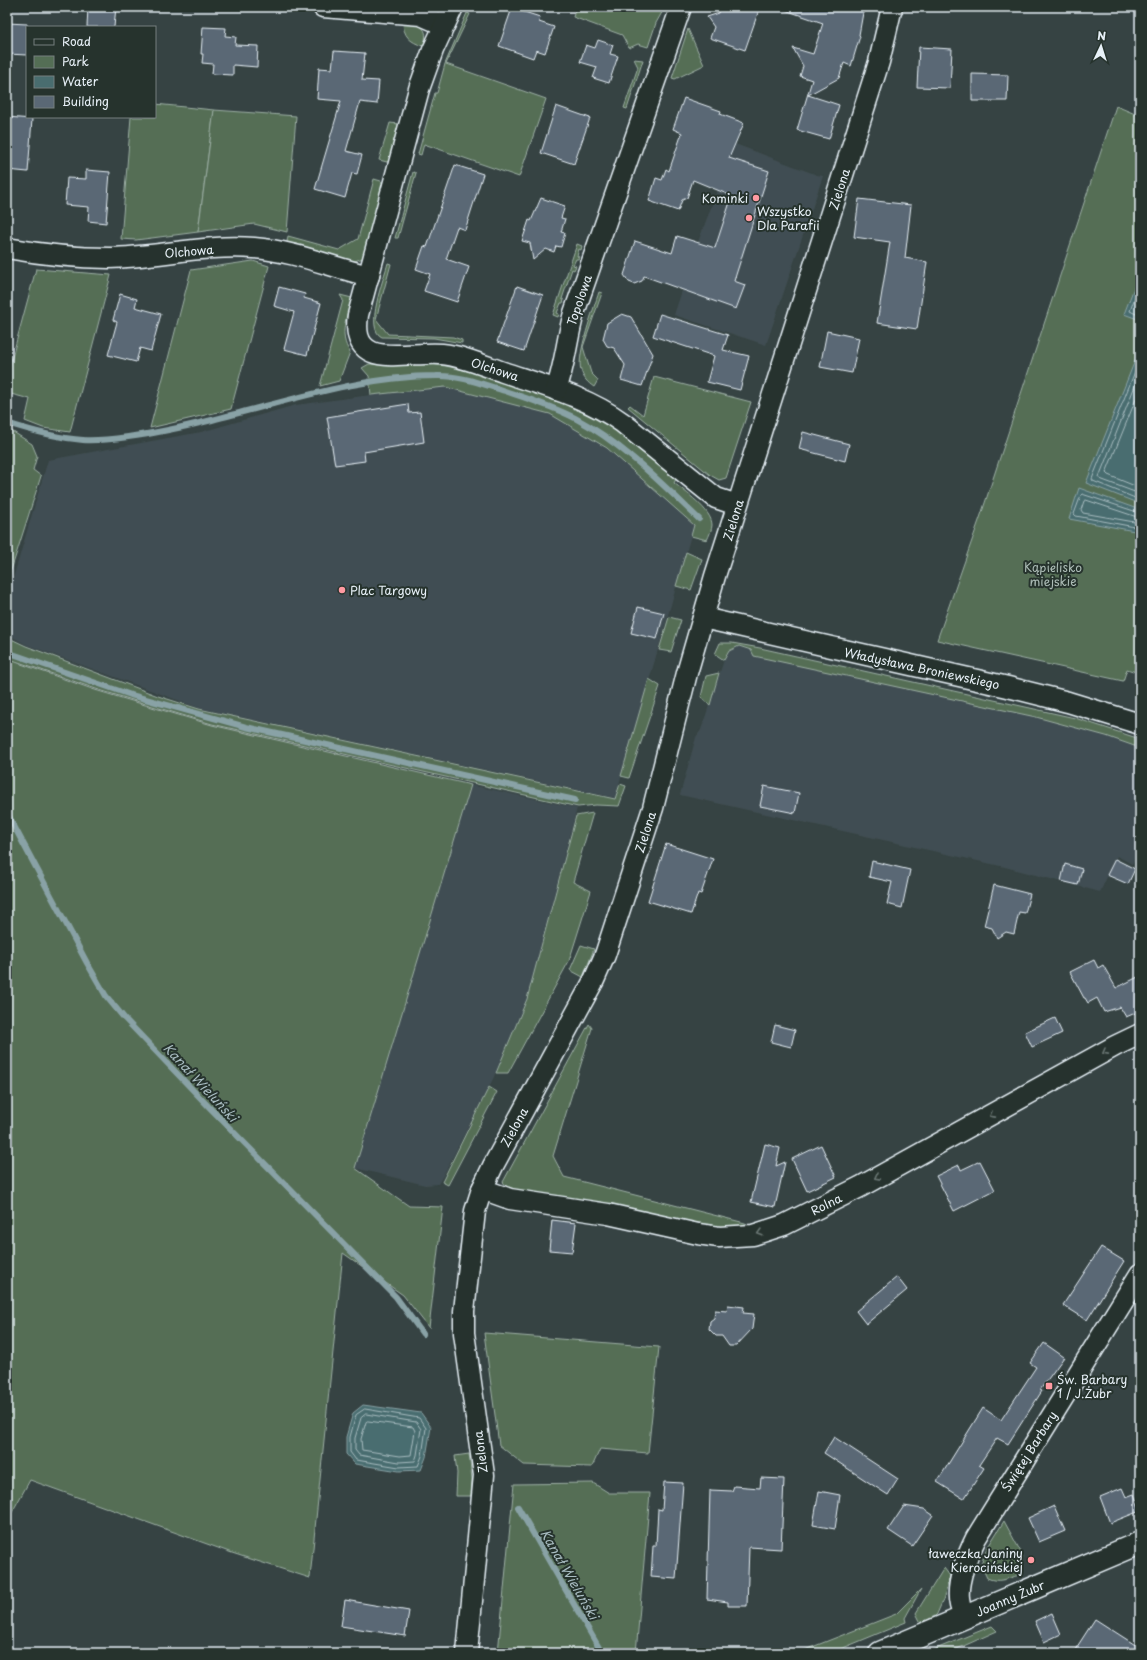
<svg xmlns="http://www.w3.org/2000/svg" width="1147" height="1660" font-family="'Playpen Sans',sans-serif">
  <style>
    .built { fill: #414e52 }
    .green { fill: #546e55; stroke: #9eb0a6 }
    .water { fill: #496d6f; stroke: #89a2a6 }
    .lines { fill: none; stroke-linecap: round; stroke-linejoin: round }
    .shore { stroke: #a8bcc1; stroke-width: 1 }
    .stream { stroke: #89a2a6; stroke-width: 6 }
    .building { fill: #5a6875; stroke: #e8f1f8 }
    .street-casing { stroke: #e8f1f8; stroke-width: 23 }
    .secondary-casing { stroke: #e8f1f8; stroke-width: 25 }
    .street { stroke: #26332d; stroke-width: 20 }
    .secondary { stroke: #26332d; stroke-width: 22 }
    .oneway { stroke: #6a7674 }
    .poi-dot { fill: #ff9aa2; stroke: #26332d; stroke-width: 1.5 }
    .labels { text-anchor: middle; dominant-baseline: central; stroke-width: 4; stroke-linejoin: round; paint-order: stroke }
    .street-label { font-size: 12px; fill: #e8f1f8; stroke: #26332d }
    .poi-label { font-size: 12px; fill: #e8f1f8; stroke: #26332d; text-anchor: start }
    .park-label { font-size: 12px; fill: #adbdb7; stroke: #26332d }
    .water-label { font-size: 13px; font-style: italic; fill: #a8bcc1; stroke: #26332d }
  </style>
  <rect width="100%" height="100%" fill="#364343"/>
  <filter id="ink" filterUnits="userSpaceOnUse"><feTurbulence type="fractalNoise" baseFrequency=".025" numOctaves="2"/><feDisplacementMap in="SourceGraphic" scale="8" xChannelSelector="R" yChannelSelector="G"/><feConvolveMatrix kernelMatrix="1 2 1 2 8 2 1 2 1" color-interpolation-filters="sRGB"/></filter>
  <g filter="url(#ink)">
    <g class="built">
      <polygon points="735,144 817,175 823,176 766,345 674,315 698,242"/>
      <polygon points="445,387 550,414 607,448 694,525 615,798 199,708 27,645 7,634 7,599 48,460 201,432 296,405 371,395"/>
      <polygon points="739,646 833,673 1036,717 1106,736 1140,748 1140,851 1132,864 1117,856 1100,892 1005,867 680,795 696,737 701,730 725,657 729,651"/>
      <polygon points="471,785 577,808 527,999 493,1079 443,1176 438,1184 425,1185 355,1168"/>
    </g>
    <g class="green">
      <polygon points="576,7 665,7 656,23 648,47 638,44 629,48 622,35 573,17"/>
      <polygon points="467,13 470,14 446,64 546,99 519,177 424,144 421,155 418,154 435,93 437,93 445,64"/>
      <path d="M403,21C419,24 431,27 423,46C410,42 403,36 403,21Z"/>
      <polygon points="688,29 704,65 675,79 672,78"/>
      <polygon points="634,59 643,60 627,109 624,108 638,67"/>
      <polygon points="155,104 214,110 198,232 136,240 121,239 131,117 155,117"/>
      <polygon points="1116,106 1140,116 1140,672 1139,673 1127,669 1123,681 937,640 981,515"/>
      <polygon points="214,110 296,116 287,232 254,224 198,232"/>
      <polygon points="390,123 399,124 390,160 387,162 379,160"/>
      <polygon points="413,172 416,173 398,238 395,238"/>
      <polygon points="374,179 381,181 383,185 363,258 352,262 286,247 288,236 339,250 358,239"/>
      <polygon points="577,244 582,246 581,250 579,249 577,256 579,257 578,259 576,259 573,265 576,266 574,270 572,269 562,299 564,300 563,303 561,303 557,313 559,314 558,317 553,315"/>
      <polygon points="253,261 269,266 231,409 150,428 191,270"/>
      <path d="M388,263L391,264L376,319L388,334L453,337L462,340V343L434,338L382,337C364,329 384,278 388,263Z"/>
      <polygon points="36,269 111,275 70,432 43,428 25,421 30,399 7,393 7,376"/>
      <path d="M599,292L602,293L583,347L591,373L598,380L594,387C588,383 583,378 581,370C576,356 594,308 599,292Z"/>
      <path d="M340,295L352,298C347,316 338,335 350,352L339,381L320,386L343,300Z"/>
      <path d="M369,364H431L446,366L472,372L545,397L579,410L605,423L620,434L676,479L674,483C684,491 712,510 712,525C712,529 709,536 707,540L691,536L694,525L607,448L550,414L445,387L371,395L369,376L362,368Z"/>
      <polygon points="654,377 751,402 726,478 719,480 710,475 628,407 630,405 643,415"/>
      <polygon points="7,428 32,444 37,456 33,470 41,476 7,583"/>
      <polygon points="686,552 702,559 691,590 676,586"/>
      <polygon points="669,617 681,620 671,652 659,650"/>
      <polygon points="7,637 26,646 158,696 199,709 615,799 620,784 626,786 619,806 596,805 578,807 212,724 96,689 7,658"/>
      <polygon points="720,643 732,643 760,648 1075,718 1140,739 1140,748 1106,736 1036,717 754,656 751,650 739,646 729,651 724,660 715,654"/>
      <polygon points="7,659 95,690 212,725 471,785 355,1168 409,1206 443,1207 429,1328 403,1295 343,1253 310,1578 232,1553 30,1480 11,1514 7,1511"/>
      <polygon points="719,673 710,705 701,697 706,676"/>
      <polygon points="649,679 660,686 629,778 621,776"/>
      <polygon points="593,813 573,882 591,891 569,961 508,1073 496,1073 527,999 576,816"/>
      <polygon points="581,945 594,949 583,977 570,970"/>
      <polygon points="589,1024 592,1028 553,1156 564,1177 745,1223 747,1224 746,1227 717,1228 520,1192 508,1188 503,1182"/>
      <polygon points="489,1087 497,1092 448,1185 442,1182"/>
      <polygon points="484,1333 659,1347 648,1453 600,1449 592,1467 524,1465 499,1445"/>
      <polygon points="469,1454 472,1479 471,1496 456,1496 457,1473 455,1456"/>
      <polygon points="593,1483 609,1493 650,1493 636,1653 498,1653 514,1484"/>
      <path d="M1004,1521L1023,1556L1019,1575C1007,1579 998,1583 987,1578L981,1565L986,1550Z"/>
      <polygon points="944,1568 950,1576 943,1600 937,1614 935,1616 921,1623 916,1613"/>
      <polygon points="921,1589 905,1618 906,1622 831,1653 797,1653 896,1614"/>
      <polygon points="992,1626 997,1631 948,1653 926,1653"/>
    </g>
    <g class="water">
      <polygon points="1140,272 1140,320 1124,314"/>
      <polygon points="1140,348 1140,504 1086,483"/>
      <polygon points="1079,488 1140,510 1140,532 1069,519"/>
      <polygon points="363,1405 421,1413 431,1427 426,1457 421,1470 399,1471 355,1464 346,1454 346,1437 353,1413"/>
    </g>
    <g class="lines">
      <g class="shore">
        <polyline points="1140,283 1130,311 1140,316"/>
        <polyline points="1140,359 1092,479 1093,481 1140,500"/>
        <polyline points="1140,373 1099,477 1100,479 1140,494"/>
        <polyline points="1140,389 1106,473 1108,475 1140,488"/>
        <polyline points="1140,513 1082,494 1081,495 1074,514 1076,516 1140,528"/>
        <polyline points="1140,518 1086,500 1084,501 1081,510 1083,513 1140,523"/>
        <polygon points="365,1409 419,1418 426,1428 422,1456 418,1466 399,1467 356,1460 350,1452 350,1437 356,1415"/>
        <polygon points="366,1414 416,1422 421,1429 417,1455 415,1461 399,1462 359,1455 355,1450 355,1438 361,1418"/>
        <polygon points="368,1421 413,1427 415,1431 411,1455 400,1456 362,1450 361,1439 366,1422"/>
      </g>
      <g class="stream">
        <path d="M7,423C32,431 57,438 83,440C98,441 113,439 128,437C157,433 184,427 212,420C285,402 360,376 436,376C460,375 482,384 505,391C529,399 552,406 575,418C622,443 661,483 699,519"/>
        <polyline points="7,652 131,695 246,727 575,800"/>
        <polyline points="7,813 87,963 106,996 125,1019 211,1109 396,1297 423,1334"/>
        <polyline points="518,1507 602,1653"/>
      </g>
    </g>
    <g class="building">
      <polygon points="88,7 116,7 114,27 87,27"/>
      <polygon points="721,7 760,7 745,50 710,38 714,27 707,17 719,13"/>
      <polygon points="785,7 864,7 859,35 860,36 851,66 844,63 839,78 808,95 839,105 829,139 797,130 812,80 800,76 803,66 793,48 813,54 823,23 785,10"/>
      <polygon points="512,8 540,17 539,22 554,27 545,53 536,50 533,58 499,46"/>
      <polygon points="7,23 27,24 27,55 7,54"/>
      <polygon points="203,27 226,28 225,36 236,37 235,45 258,46 257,67 233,65 233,75 212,74 213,64 202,63 203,54 201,54"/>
      <polygon points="598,40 613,45 610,54 618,56 609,83 593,78 597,67 580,62 586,45 595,48"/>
      <polygon points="919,47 952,49 950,88 917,87"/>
      <polygon points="334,51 365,53 362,80 379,81 377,104 360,102 346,151 362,155 357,174 352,173 345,198 315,189 341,101 317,99 319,68 332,69"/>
      <polygon points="972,74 1008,75 1007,101 972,101"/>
      <polygon points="684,98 721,111 720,114 744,123 729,158 769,171 734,281 745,285 736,309 644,276 642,281 634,284 629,282 624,275 635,241 672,253 677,236 715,248 732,196 693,180 687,198 682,200 678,211 649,201 656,178 662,180 666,169 669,171 682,133 673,129"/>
      <polygon points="556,106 590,118 574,164 541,153"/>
      <polygon points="7,117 32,119 28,172 7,170"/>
      <polygon points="455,165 483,174 465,230 457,227 446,259 469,267 457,302 424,291 430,274 416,269 424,246 427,247"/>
      <polygon points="86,170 110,172 106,223 88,221 89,207 65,205 67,178 86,179"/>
      <polygon points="541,198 565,206 561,218 565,219 561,232 565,233 561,247 556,246 554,252 546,249 533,260 530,243 522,241 529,220 531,221"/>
      <polygon points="859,199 911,205 905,258 927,262 917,329 877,323 890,242 854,237"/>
      <polygon points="517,286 543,295 524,351 497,342"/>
      <polygon points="279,287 305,294 304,298 321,303 307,355 284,349 294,312 274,306"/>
      <polygon points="120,294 137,299 135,307 161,314 151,351 140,348 136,362 108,355 117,322 113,320"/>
      <polygon points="622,314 631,317 653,354 642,386 621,380 625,365 614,348 607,346 603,339 607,323"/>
      <polygon points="660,314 728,335 723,350 749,356 740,390 707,382 714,356 653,336"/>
      <polygon points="827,331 859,338 852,373 820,367"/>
      <polygon points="408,404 409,413 420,412 424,442 364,452 365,461 335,465 327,417"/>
      <polygon points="803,432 849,444 845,461 799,449"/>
      <polygon points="638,607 664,613 657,639 631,633"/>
      <polygon points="764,786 799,793 795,813 760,806"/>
      <polygon points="666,844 713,859 701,894 698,893 691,914 648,901"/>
      <polygon points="1115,859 1135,869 1128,884 1107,875"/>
      <polygon points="872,861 910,870 902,908 887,904 892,882 869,877"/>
      <polygon points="1065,864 1082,869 1078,885 1061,881"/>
      <polygon points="994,885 1030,894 1025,913 1019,912 1014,934 1006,932 997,938 992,928 984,926"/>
      <polygon points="1094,960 1098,968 1103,965 1116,988 1140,976 1140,1011 1126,1017 1120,1007 1104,1012 1097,998 1088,1003 1085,998 1084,998 1070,972"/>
      <polygon points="1055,1018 1062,1033 1032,1047 1025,1032"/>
      <polygon points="775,1025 795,1030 791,1047 771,1042"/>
      <polygon points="765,1144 780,1148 776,1166 785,1162 775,1207 751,1202"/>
      <polygon points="821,1145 836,1177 807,1191 792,1159"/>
      <polygon points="980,1161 995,1190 954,1211 936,1176 959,1165 961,1170"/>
      <polygon points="552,1220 576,1223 572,1252 549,1250"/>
      <polygon points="1101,1247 1124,1261 1087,1320 1063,1305"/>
      <polygon points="897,1277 907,1290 866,1324 856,1311"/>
      <polygon points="728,1305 744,1307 743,1313 754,1314 752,1329 736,1346 729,1346 722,1336 716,1336 709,1329 710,1321 714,1318 715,1310 727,1311"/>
      <polygon points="1044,1343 1064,1357 1040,1390 1042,1391 1008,1444 997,1438 979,1465 984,1468 964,1499 937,1482 983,1408 1001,1420 1036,1367 1030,1363"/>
      <polygon points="834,1437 898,1479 888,1495 824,1453"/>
      <polygon points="761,1478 784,1479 781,1549 749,1547 747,1606 728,1606 728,1602 707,1599 710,1490 732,1491 734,1486 760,1488"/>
      <polygon points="664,1482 683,1483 676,1579 651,1577 653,1546 656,1546 658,1509 662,1510"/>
      <polygon points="1122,1488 1126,1497 1134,1494 1140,1511 1110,1523 1100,1497"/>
      <polygon points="819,1491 840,1495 835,1529 813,1525"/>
      <polygon points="904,1506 924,1509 933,1515 912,1546 888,1530"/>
      <polygon points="1054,1506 1065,1531 1039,1542 1028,1518"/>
      <polygon points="345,1600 409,1611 405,1636 341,1626"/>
      <polygon points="1052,1613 1061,1634 1044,1642 1035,1621"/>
      <polygon points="1095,1619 1140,1648 1140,1653 1073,1653"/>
    </g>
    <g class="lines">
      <g class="street-casing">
        <g id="street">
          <polyline points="323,7 421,15 444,25"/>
          <path d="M453,7L433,50L419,89L358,315C356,329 356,345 372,352C388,359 422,352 442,354C462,356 483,365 503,372C545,386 587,397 623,423L716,498L737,505"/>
          <path d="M7,248C40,254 76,258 109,258C158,257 206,244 254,248C294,251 331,267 369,276"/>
          <path d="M556,390C565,365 567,338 574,313L681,7"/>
          <polyline points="703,618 1008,687 1068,702 1140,724"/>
          <polyline points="482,1189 510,1199 608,1214 698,1234 719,1237 753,1235 784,1225 860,1187 1115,1046 1140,1034"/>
          <path d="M965,1617C963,1613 961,1609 960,1605C955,1585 967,1556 976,1538L1140,1274"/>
          <polyline points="467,1653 484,1475 464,1333 464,1311 475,1211 482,1189 493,1166 594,980 605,955 653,808 687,673 715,576 879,62 892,7"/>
        </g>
      </g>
      <g class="secondary-casing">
        <polyline id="secondary" points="880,1653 1140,1543"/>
      </g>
      <use href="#street" class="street"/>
      <use href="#secondary" class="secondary"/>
    </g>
    <defs><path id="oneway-chevron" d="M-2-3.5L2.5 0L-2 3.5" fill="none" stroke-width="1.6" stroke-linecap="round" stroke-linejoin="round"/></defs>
    <g class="oneway">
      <use href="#oneway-chevron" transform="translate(1105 1052) rotate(151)"/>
      <use href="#oneway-chevron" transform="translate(992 1115) rotate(151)"/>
      <use href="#oneway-chevron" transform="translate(877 1177) rotate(152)"/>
      <use href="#oneway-chevron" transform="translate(760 1233) rotate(164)"/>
    </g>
  </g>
  <g class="poi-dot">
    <circle cx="756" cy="198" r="4"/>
    <circle cx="749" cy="218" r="4"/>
    <circle cx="342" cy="590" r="4"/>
    <rect x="1045" y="1382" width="8" height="8" rx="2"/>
    <circle cx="1031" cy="1560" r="4"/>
  </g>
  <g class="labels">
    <g class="street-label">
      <text transform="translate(839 189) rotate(-72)">Zielona</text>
      <text transform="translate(189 251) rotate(-5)">Olchowa</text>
      <text transform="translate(579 300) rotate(-71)">Topolowa</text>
      <text transform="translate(495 369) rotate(18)">Olchowa</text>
      <text transform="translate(733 520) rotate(-73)">Zielona</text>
      <text transform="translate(922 668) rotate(12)">Władysława Broniewskiego</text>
      <text transform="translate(645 832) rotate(-72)">Zielona</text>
      <text transform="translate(514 1127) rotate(-61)">Zielona</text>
      <text transform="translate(826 1204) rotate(-27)">Rolna</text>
      <text transform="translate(1029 1451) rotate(-58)">Świętej Barbary</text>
      <text transform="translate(480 1452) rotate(-97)">Zielona</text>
      <text transform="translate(1010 1598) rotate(-23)">Joanny Żubr</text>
    </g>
    <g class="poi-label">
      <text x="748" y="198" text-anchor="end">Kominki</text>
      <text x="757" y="211">Wszystko<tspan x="757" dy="14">Dla Parafii</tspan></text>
      <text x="350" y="590">Plac Targowy</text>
      <text x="1057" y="1379">Św. Barbary<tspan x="1057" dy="14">1 / J.Żubr</tspan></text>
      <text x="1023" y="1553" text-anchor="end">ławeczka Janiny<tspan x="1023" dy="14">Kierocińskiej</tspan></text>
    </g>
    <g class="park-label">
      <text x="1053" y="567">Kąpielisko<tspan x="1053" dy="14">miejskie</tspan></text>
    </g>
    <g class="water-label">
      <text transform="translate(201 1082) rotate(47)">Kanał Wieluński</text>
      <text transform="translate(570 1574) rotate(60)">Kanał Wieluński</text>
    </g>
  </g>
  <rect width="1147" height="1660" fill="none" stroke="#26332d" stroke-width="24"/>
  <rect x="12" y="12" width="1123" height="1636" fill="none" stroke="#e8f1f8" stroke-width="1.5" filter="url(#ink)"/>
  <rect x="26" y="26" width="130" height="92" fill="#26332d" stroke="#747f7e"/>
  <rect x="34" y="39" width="20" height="6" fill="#26332d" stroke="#747f7e"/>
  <text x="62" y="46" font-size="12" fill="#e8f1f8">Road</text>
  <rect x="34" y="56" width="20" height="12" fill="#546e55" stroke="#747f7e"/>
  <text x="62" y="66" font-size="12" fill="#e8f1f8">Park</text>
  <rect x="34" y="76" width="20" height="12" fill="#496d6f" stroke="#747f7e"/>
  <text x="62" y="86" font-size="12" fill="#e8f1f8">Water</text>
  <rect x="34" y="96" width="20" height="12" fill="#5a6875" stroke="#747f7e"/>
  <text x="62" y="106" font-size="12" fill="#e8f1f8">Building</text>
  <g transform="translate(1101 46) rotate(4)" stroke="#26332d" stroke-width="3" paint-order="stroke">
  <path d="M0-3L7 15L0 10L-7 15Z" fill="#e8f1f8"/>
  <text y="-6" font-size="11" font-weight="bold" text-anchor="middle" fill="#e8f1f8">N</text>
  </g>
</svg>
